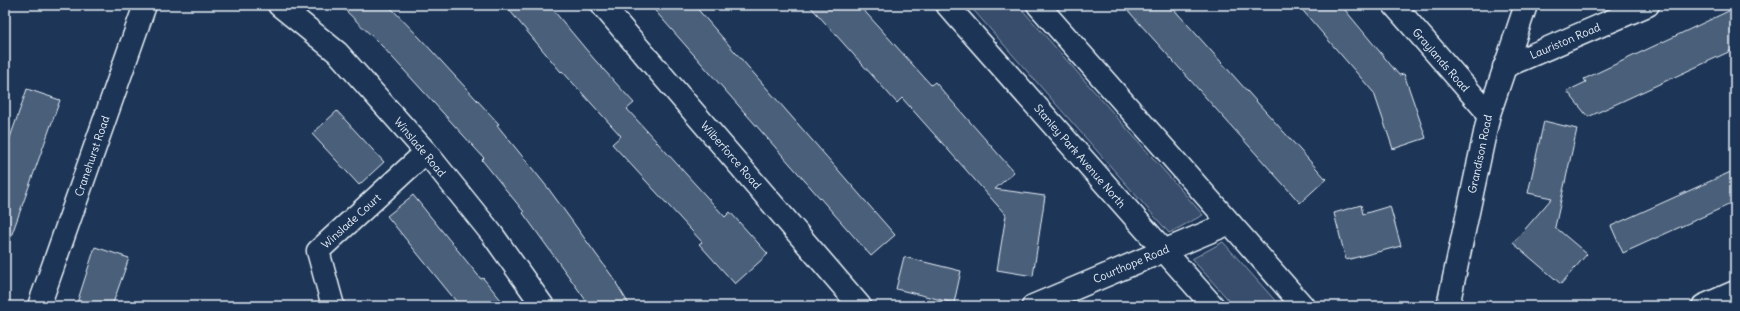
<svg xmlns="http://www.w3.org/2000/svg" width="1740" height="311" font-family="Delius,sans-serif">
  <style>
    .green { fill: #374d6c; stroke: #909fb2 }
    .building { fill: #495e7a; stroke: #e8f1f8 }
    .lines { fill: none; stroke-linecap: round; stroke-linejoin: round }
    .minor-casing { stroke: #e8f1f8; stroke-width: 25 }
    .highway-casing { stroke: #e8f1f8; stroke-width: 25 }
    .minor { stroke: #1d3557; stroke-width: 22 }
    .highway { stroke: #1d3557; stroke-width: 22 }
    .labels { text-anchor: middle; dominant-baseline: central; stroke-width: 3.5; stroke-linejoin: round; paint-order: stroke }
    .street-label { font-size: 11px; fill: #e8f1f8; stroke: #1d3557 }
  </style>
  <rect width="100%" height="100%" fill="#1d3557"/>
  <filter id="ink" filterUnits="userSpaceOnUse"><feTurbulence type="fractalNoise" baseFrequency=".025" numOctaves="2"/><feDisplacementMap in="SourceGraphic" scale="8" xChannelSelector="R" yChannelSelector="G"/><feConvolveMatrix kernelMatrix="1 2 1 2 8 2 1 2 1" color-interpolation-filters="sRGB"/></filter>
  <g filter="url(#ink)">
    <g class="green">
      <polygon points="969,5 1018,5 1203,215 1169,233"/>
      <polygon points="1223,242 1280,306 1234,306 1192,259"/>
    </g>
    <g class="building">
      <polygon points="340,5 388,5 420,38 499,124 497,125 548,188 617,283 616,283 630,306 590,306 523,213 524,212 482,160 484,158 382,46"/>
      <polygon points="505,5 549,5 594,59 634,103 627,109 725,217 730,212 768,254 735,284 699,244 702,242 612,144 621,136 562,71 561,72"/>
      <polygon points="650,5 694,5 895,235 871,256"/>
      <polygon points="809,5 859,5 931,85 935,82 1014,172 995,189 1045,196 1033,276 997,270 1006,215 902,98 897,103"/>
      <polygon points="1123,5 1170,5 1326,179 1300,203"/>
      <polygon points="1298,5 1341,5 1399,75 1404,74 1426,138 1393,149 1374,93"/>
      <polygon points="1735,8 1735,49 1588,117 1567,91 1586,82 1584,79"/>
      <polygon points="27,89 60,100 8,245 5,245 5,152"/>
      <polygon points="337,111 384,162 359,185 312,134"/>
      <polygon points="1544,121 1577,129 1555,227 1587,254 1561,284 1513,243 1552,198 1528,193"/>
      <polygon points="1735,170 1735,202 1623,253 1611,226"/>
      <polygon points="413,195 481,279 483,278 506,306 460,306 387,216"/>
      <polygon points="1361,205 1363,214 1390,206 1401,246 1346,260 1334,213"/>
      <polygon points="95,247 129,258 112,306 76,306"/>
      <polygon points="904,257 961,271 954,303 896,289"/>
    </g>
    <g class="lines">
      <g class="minor-casing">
        <g id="minor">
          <polyline points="279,5 338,53 426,152 492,234 543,306"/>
          <polyline points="602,5 860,306"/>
          <polyline points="947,5 1213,306"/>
          <polyline points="1038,5 1303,306"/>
          <polyline points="1394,5 1489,114"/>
          <polyline points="1504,67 1648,5"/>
          <polyline points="39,306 145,5"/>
          <polyline points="333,306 318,251 426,152"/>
          <polyline points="1033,306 1230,223"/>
          <polyline points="1448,306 1489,114 1526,5"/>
        </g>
      </g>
      <g class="highway-casing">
        <polyline id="highway" points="1703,306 1735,292"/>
      </g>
      <use href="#minor" class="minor"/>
      <use href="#highway" class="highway"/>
    </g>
  </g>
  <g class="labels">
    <g class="street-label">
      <text transform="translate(1565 41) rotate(-23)">Lauriston Road</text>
      <text transform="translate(1441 60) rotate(49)">Graylands Road</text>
      <text transform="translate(420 147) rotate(50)">Winslade Road</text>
      <text transform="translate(1480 154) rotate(-78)">Grandison Road</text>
      <text transform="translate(731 155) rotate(49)">Wilberforce Road</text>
      <text transform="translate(92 156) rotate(-71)">Cranehurst Road</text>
      <text transform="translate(1080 156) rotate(49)">Stanley Park Avenue North</text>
      <text transform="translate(351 221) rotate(-42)">Winslade Court</text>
      <text transform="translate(1131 264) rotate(-23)">Courthope Road</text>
    </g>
  </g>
  <rect width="1740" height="311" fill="none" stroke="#1d3557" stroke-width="20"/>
  <rect x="10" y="10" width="1720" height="291" fill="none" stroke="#e8f1f8" stroke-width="1.5" filter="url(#ink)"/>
</svg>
